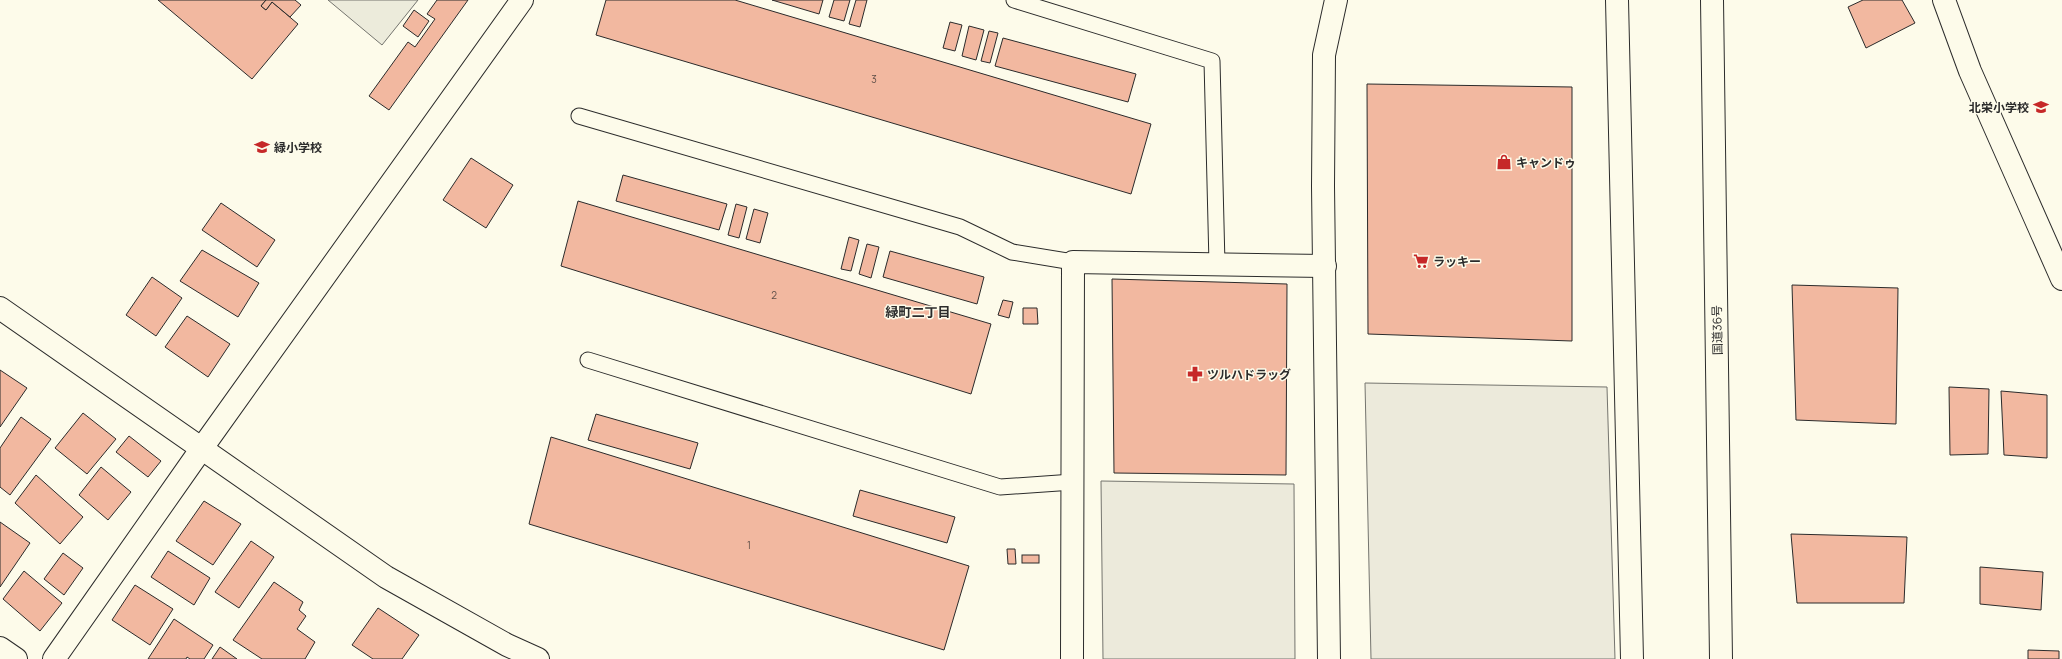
<svg xmlns="http://www.w3.org/2000/svg" width="2062" height="659" font-family="Manrope,'Noto Sans JP',sans-serif">
  <style>
    .green { fill: #ecebdb; stroke: #74746e }
    .parking { fill: #eceadb; stroke: #74746e }
    .building { fill: #f2b8a0; stroke: #2b2b2b }
    .lines { fill: none; stroke-linecap: round; stroke-linejoin: round }
    .service-casing { stroke: #2b2b2b; stroke-width: 17 }
    .minor-casing { stroke: #2b2b2b; stroke-width: 24 }
    .tertiary-casing { stroke: #2b2b2b; stroke-width: 24 }
    .trunk-casing { stroke: #2b2b2b; stroke-width: 24 }
    .service { stroke: #fdfbea; stroke-width: 15 }
    .minor { stroke: #fdfbea; stroke-width: 22 }
    .tertiary { stroke: #fdfbea; stroke-width: 22 }
    .trunk { stroke: #fdfbea; stroke-width: 22 }
    .labels { text-anchor: middle; dominant-baseline: central; stroke-width: 3; stroke-linejoin: round; paint-order: stroke }
    .number-label { font-size: 10px; fill: #5d4e48 }
    .poi-label { font-size: 12px; font-weight: bold; fill: #2b2b2b; stroke: #fdfbea; text-anchor: start }
    .street-label { font-size: 12px; fill: #2b2b2b; stroke: #fdfbea }
    .neighbourhood-label { font-size: 13px; font-weight: bold; fill: #2b2b2b; stroke: #fdfbea }
  </style>
  <rect width="100%" height="100%" fill="#fdfbea"/>
  <polygon class="green" points="328,0 418,0 382,45"/>
  <g class="parking">
    <polygon points="1365,383 1607,387 1615,659 1371,659"/>
    <polygon points="1101,481 1294,484 1295,659 1103,659"/>
  </g>
  <g class="building">
    <polygon points="158,0 266,0 261,6 266,10 272,2 298,24 252,79"/>
    <polygon points="266,0 295,0 301,5 290,17 272,2 266,10 261,6"/>
    <polygon points="437,0 468,0 389,110 369,96 408,42 415,47 435,19 427,14"/>
    <polygon points="606,0 735,0 1151,124 1131,194 596,35"/>
    <polygon points="772,0 823,0 819,14"/>
    <polygon points="834,0 850,0 844,21 829,17"/>
    <polygon points="856,0 867,0 860,27 849,24"/>
    <polygon points="1863,0 1902,0 1915,23 1866,48 1848,7"/>
    <polygon points="414,10 429,21 418,37 403,26"/>
    <polygon points="950,22 962,25 955,51 943,48"/>
    <polygon points="969,26 984,30 976,60 962,56"/>
    <polygon points="989,31 998,33 990,63 981,61"/>
    <polygon points="1003,38 1136,74 1128,102 995,66"/>
    <polygon points="1367,84 1572,87 1572,341 1368,334"/>
    <polygon points="471,158 513,185 486,228 443,200"/>
    <polygon points="623,175 727,204 719,230 616,201"/>
    <polygon points="578,201 991,324 971,394 561,266"/>
    <polygon points="221,203 275,240 257,267 202,230"/>
    <polygon points="736,204 747,207 739,238 728,235"/>
    <polygon points="754,209 768,213 760,243 746,239"/>
    <polygon points="849,237 859,240 851,271 841,269"/>
    <polygon points="867,244 879,247 871,278 859,274"/>
    <polygon points="202,250 259,283 238,317 180,281"/>
    <polygon points="890,251 984,277 977,304 883,277"/>
    <polygon points="152,277 182,298 156,336 126,315"/>
    <polygon points="1112,279 1287,284 1286,475 1114,473"/>
    <polygon points="1792,285 1898,288 1896,424 1796,420"/>
    <polygon points="1003,300 1013,302 1009,318 998,315"/>
    <polygon points="1023,308 1037,308 1038,324 1023,324"/>
    <polygon points="187,316 230,344 208,377 165,347"/>
    <polygon points="0,370 27,388 0,427"/>
    <polygon points="1949,387 1989,389 1988,454 1950,455"/>
    <polygon points="2001,391 2047,395 2047,458 2004,455"/>
    <polygon points="83,413 116,439 87,474 55,448"/>
    <polygon points="596,414 698,443 690,469 588,440"/>
    <polygon points="21,417 51,439 10,495 0,487 0,448"/>
    <polygon points="129,436 161,461 148,477 116,452"/>
    <polygon points="551,437 969,566 944,650 529,524"/>
    <polygon points="101,467 131,492 108,520 79,495"/>
    <polygon points="36,475 83,517 60,544 15,503"/>
    <polygon points="860,490 955,517 947,543 853,516"/>
    <polygon points="204,501 241,524 213,565 176,541"/>
    <polygon points="0,522 30,543 0,587"/>
    <polygon points="1791,534 1907,537 1904,603 1797,603"/>
    <polygon points="251,541 274,557 239,608 215,592"/>
    <polygon points="1007,549 1015,549 1016,564 1008,564"/>
    <polygon points="168,551 210,578 194,605 151,577"/>
    <polygon points="63,553 83,568 64,595 44,579"/>
    <rect x="1022" y="555" width="17" height="8"/>
    <polygon points="1980,567 2043,572 2041,610 1980,604"/>
    <polygon points="24,571 62,603 40,631 3,599"/>
    <polygon points="274,582 303,602 299,610 306,616 297,629 315,642 305,659 262,659 233,640"/>
    <polygon points="135,585 173,609 150,645 112,620"/>
    <polygon points="378,608 419,635 402,659 373,659 352,645"/>
    <polygon points="174,619 213,645 204,659 190,659 187,657 186,659 148,659"/>
    <polygon points="220,647 237,659 212,659"/>
    <polygon points="2028,650 2059,651 2059,659 2028,659"/>
  </g>
  <g class="lines">
    <g class="service-casing">
      <g id="service">
        <polyline points="1014,0 1212,61 1217,264"/>
        <polyline points="579,116 960,227 1012,252 1073,262"/>
        <polyline points="588,360 1000,487 1073,482"/>
      </g>
    </g>
    <g class="minor-casing">
      <g id="minor">
        <polyline points="1617,0 1632,659"/>
        <polyline points="1944,0 1970,71 2062,279"/>
        <polyline points="0,308 386,577 507,645 538,659"/>
        <polyline points="0,648 16,659"/>
        <polyline points="54,659 202,448 522,0"/>
        <polyline points="1072,659 1073,262 1325,266"/>
      </g>
    </g>
    <g class="tertiary-casing">
      <polyline id="tertiary" points="1329,659 1323,186 1324,55 1336,0"/>
    </g>
    <g class="trunk-casing">
      <polyline id="trunk" points="1712,0 1721,659"/>
    </g>
    <use href="#service" class="service"/>
    <use href="#minor" class="minor"/>
    <use href="#tertiary" class="tertiary"/>
    <use href="#trunk" class="trunk"/>
  </g>
  <defs>
    <g id="school-bare" transform="scale(1.2)"><path d="M0-5L7-2L0 1L-7-2ZM-4 1L0 2.5L4 1V4Q0 6-4 4Z" fill="#c62828" stroke="#fdfbea" stroke-width="2.5" paint-order="stroke"/></g>
    <g id="shop-bare" transform="scale(1.2)"><path d="M-5-2.5h2.3a2.7 3.5 0 0 1 5.4 0H5L5.5 6h-11ZM-1.5-2.5h3a1.5 2.3 0 0 0-3 0Z" fill="#c62828" stroke="#fdfbea" stroke-width="2.5" paint-order="stroke"/></g>
    <g id="supermarket-bare" transform="scale(1.2)"><path d="M-6-5.5h2.5l.6 2H6L4.5 2H-2.5L-4.4-4H-6ZM-1.5 3.2a1.3 1.3 0 1 0 .1 0ZM3 3.2a1.3 1.3 0 1 0 .1 0Z" fill="#c62828" stroke="#fdfbea" stroke-width="2.5" paint-order="stroke"/></g>
    <g id="pharmacy-bare" transform="scale(1.2)"><path d="M-2-6h4v4h4v4h-4v4h-4v-4h-4v-4h4Z" fill="#c62828" stroke="#fdfbea" stroke-width="2.5" paint-order="stroke"/></g>
  </defs>
  <g fill-rule="evenodd">
    <use href="#school-bare" x="2041" y="107"/>
    <use href="#school-bare" x="262" y="147"/>
    <use href="#shop-bare" x="1504" y="162"/>
    <use href="#supermarket-bare" x="1421" y="261"/>
    <use href="#pharmacy-bare" x="1195" y="374"/>
  </g>
  <g class="labels">
    <g class="number-label">
      <text x="874" y="79">3</text>
      <text x="774" y="295">2</text>
      <text x="749" y="545">1</text>
    </g>
    <g class="poi-label">
      <text x="2029" y="107" text-anchor="end">北栄小学校</text>
      <text x="274" y="147">緑小学校</text>
      <text x="1516" y="162">キャンドゥ</text>
      <text x="1433" y="261">ラッキー</text>
      <text x="1207" y="374">ツルハドラッグ</text>
    </g>
    <g class="street-label">
      <text transform="translate(1717 330) rotate(-91)">国道36号</text>
    </g>
    <g class="neighbourhood-label">
      <text x="918" y="312">緑町二丁目</text>
    </g>
  </g>
</svg>
